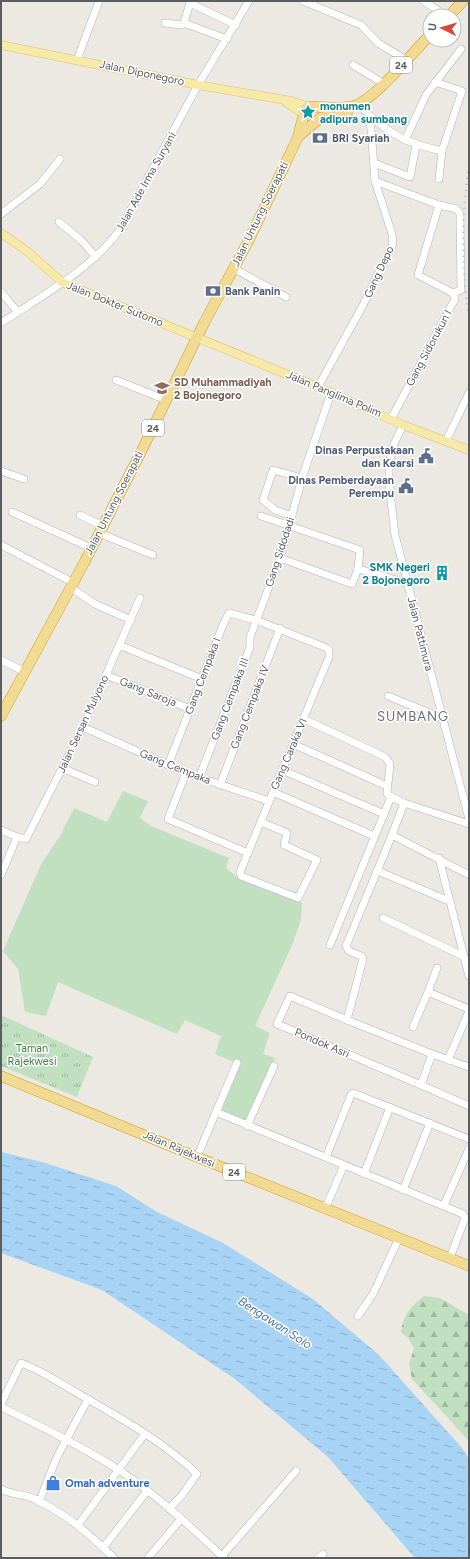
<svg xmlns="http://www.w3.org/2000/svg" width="470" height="1559" font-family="Figtree,sans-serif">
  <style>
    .green { fill: #c0e0c0 }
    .forest { fill: url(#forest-firs) }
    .park { fill: url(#park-tufts) }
    .water { fill: url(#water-ripples) }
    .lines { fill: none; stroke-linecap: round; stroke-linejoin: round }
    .minor-casing { stroke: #b2b4b8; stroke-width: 8 }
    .major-casing { stroke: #e2bf64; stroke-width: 9 }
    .highway-casing { stroke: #d59b17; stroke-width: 11 }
    .minor { stroke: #fff; stroke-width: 7 }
    .major { stroke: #f6eaab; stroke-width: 8 }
    .highway { stroke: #f1da92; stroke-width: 10 }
    .rail { stroke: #b0b1b1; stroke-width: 2; stroke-dasharray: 1 5; stroke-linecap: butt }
    .labels { text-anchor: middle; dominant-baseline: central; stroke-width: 3; stroke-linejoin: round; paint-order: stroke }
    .shield { fill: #fff; stroke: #8c8e90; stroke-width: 1 }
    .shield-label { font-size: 10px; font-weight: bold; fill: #5a5d61 }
    .street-label { font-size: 11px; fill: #5a5d61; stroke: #fff }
    .culture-label { font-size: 11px; font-weight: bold; fill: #0d838f; stroke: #fff; text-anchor: start }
    .service-label { font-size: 11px; font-weight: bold; fill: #4e5e75; stroke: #fff; text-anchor: start }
    .education-label { font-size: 11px; font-weight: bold; fill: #785e54; stroke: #fff; text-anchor: start }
    .park-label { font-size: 11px; fill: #3c7d40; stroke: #fff }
    .shop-label { font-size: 11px; font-weight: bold; fill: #366cbe; stroke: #fff; text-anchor: start }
    .water-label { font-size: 12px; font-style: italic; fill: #4774a5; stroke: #fff }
    .quarter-label { font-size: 13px; letter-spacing: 1px; fill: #6b6f72; stroke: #fff }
  </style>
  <defs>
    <pattern id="forest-firs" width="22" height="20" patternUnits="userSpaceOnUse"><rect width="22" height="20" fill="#c0e0c0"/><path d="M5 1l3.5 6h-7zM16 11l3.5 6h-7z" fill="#9fb99f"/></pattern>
    <pattern id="park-tufts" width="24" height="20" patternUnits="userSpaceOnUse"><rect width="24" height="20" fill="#c0e0c0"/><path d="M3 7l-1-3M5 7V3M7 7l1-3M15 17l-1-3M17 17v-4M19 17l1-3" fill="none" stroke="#9fb99f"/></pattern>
    <pattern id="water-ripples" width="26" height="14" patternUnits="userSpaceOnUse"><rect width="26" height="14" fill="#a7d3f5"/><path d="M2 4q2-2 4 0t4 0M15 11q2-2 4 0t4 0" fill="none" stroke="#8baeca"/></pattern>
  </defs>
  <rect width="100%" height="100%" fill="#ebe9e1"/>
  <polygon class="green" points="123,791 148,801 140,818 151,826 229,858 226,868 236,876 302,903 301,919 293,943 255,1026 270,1033 263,1054 275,1058 246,1124 221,1112 241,1063 239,1061 234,1062 215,1054 221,1036 185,1020 177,1034 58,982 46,1016 25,1012 18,969 3,951 41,864 60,836 74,808 107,822"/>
  <path class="forest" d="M424,1296L440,1298L469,1315V1441L412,1379L409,1364L414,1349L409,1339L401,1332C403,1315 411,1306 424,1296Z"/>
  <polygon class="park" points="1,1015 93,1057 77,1097 1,1066"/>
  <polygon class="water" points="1,1152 42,1162 116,1186 157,1212 223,1243 313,1299 379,1355 462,1448 469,1459 469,1558 415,1558 328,1457 235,1379 102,1290 1,1253"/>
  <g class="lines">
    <g class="minor-casing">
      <g id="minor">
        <polyline points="191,1 190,3 236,25"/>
        <polyline points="303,1 361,25 378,43 406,60"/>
        <polyline points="424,1 446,16"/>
        <polyline points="190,3 184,23 227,39"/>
        <polyline points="165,23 181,25 184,23"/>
        <polyline points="77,60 99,1"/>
        <polyline points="353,65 383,83"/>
        <polyline points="435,82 462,91 442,151 439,179"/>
        <path d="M370,116C394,137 411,144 442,151"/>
        <polyline points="405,140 426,95 461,49"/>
        <polyline points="374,163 410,177 416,145"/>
        <polyline points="375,181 439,205 457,209 460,214 461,290 453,293"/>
        <polyline points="1,214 40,184 60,159"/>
        <polyline points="59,222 81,240 96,257"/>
        <polyline points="233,268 286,297"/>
        <polyline points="1,292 18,312"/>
        <path d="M1,323C43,295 91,270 121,228L198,85L249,1"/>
        <polyline points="116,380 166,400"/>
        <polyline points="318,387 362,307 393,244 392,234 375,181 370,116 359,104"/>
        <polyline points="391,419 455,299 453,293 418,275 439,205"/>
        <polyline points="403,425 394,444 389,464 389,483 395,535 469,819"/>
        <polyline points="446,441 469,393"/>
        <polyline points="1,471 24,479"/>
        <polyline points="12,512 91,548"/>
        <polyline points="80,515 103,526"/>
        <polyline points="261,516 360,550 358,569 407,583"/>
        <polyline points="292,516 275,510 263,500 273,470 302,478"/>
        <polyline points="99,533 153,555"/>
        <polyline points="1,545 72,582"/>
        <polyline points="280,558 352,584 358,569"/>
        <polyline points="70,587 95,604 131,620"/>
        <polyline points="119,645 202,679"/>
        <polyline points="1,660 25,672"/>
        <polyline points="106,675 190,709"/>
        <polyline points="388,696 442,718"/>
        <polyline points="304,719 385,757 390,764 387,793 388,795 404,803"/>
        <polyline points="83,727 186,773 269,801"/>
        <polyline points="293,744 387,786"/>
        <polyline points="168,765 223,625 229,613 256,620 327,648 329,650 329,657 240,872 241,876 298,898 317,860 284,845 287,833 261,822"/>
        <polyline points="62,768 95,782"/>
        <polyline points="282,770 384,814"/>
        <polyline points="186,773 168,819 248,853"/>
        <polyline points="199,778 250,647 250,637 280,558 303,475 331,393"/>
        <polyline points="220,785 280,628"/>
        <polyline points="273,792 374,836"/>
        <polyline points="469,824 404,803 392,835 469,875"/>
        <polyline points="1,830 17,837 26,839 83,727 140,598"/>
        <polyline points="392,835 346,946 349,951 361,956 363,959 347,1020 290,996 277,1024 421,1085 432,1054 469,1067"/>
        <polyline points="439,858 469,976"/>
        <polyline points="378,871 449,901"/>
        <polyline points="1,875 17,837"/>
        <polyline points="383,918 463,956"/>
        <polyline points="330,945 391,797"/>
        <polyline points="428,992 437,968"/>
        <polyline points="347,1020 432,1054"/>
        <polyline points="413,1027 428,992 469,1009"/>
        <polyline points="448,1060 469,1011"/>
        <polyline points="421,1085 469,1106"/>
        <polyline points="216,1112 237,1063"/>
        <polyline points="247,1126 274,1066"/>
        <polyline points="197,1157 216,1112 463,1214 465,1218 450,1258"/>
        <polyline points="326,1157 351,1095 353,1093 469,1139"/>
        <polyline points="364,1174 390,1107"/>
        <polyline points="403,1190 430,1123"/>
        <polyline points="444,1205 469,1149"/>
        <polyline points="325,1209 344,1165"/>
        <polyline points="358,1316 373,1294 399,1238"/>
        <path d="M1,1404L21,1363C39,1369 56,1381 72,1390C115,1415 162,1440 197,1474L182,1495L169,1509"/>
        <path d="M1,1407C41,1426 81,1446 119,1470C157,1495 191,1527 224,1558"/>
        <path d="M1,1489C12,1495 25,1494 37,1500C70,1517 87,1532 114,1558"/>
        <polyline points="39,1502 57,1457 88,1399"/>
        <polyline points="78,1525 144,1435"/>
        <polyline points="103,1548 147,1491"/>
        <polyline points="222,1556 296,1471"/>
        <polyline points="148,1558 181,1519"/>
        <polyline points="318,1558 323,1554"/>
      </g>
    </g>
    <g class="major-casing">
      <g id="major">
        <polyline points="1,45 198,85 291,101 309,107"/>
        <polyline points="286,102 303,114"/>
        <polyline points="1,233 28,252 63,283 318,387 403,425 469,450"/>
      </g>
    </g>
    <g class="highway-casing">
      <g id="highway">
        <polyline points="449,16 463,1"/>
        <polyline points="299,136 320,118 347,113"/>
        <path d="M1,716L84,563L141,452L204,323L249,240L298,137L305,109L309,107C323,106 339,110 353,106C374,101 413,52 430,35"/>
        <polyline points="1,1076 197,1157 469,1266"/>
      </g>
    </g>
    <use href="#minor" class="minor"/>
    <use href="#major" class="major"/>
    <use href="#highway" class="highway"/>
    <path class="rail" d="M469,166C461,216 461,266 469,316"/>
  </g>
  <defs>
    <g id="sight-bare" transform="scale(1.2)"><path d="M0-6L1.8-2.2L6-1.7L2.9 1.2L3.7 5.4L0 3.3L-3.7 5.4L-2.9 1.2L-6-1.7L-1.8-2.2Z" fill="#0f9aa8" stroke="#fff" stroke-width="2.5" paint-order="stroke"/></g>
    <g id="bank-bare" transform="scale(1.2)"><path d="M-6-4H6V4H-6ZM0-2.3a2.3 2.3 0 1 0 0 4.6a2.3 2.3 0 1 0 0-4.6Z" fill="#5c6f8a" stroke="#fff" stroke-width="2.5" paint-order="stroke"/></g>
    <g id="school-bare" transform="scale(1.2)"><path d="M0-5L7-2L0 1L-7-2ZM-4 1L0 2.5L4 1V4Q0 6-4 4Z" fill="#8d6e63" stroke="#fff" stroke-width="2.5" paint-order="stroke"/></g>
    <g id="civic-bare" transform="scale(1.2)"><path d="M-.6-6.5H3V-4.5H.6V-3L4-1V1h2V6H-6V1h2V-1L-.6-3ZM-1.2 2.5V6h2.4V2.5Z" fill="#5c6f8a" stroke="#fff" stroke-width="2.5" paint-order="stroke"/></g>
    <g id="building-bare" transform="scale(1.2)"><path d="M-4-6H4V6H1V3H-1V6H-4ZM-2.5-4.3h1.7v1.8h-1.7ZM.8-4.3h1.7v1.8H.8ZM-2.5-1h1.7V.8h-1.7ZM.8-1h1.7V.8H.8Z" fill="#0f9aa8" stroke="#fff" stroke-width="2.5" paint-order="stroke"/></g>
    <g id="shop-bare" transform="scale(1.2)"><path d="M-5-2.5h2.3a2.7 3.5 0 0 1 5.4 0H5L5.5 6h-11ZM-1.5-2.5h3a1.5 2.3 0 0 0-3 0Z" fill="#3f7fe0" stroke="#fff" stroke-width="2.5" paint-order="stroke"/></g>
  </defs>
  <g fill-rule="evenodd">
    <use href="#sight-bare" x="308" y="112"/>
    <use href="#bank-bare" x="320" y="138"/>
    <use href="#bank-bare" x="213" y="291"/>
    <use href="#school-bare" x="162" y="388"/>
    <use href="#civic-bare" x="426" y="456"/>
    <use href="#civic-bare" x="406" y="486"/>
    <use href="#building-bare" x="442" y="573"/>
    <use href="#shop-bare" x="53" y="1483"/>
  </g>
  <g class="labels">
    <g class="shield">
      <rect x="390" y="57" width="22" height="16" rx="3"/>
      <rect x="142" y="420" width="22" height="16" rx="3"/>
      <rect x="223" y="1164" width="22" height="16" rx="3"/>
    </g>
    <g class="shield-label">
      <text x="401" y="65">24</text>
      <text x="153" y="428">24</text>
      <text x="234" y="1172">24</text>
    </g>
    <g class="street-label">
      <text transform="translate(142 73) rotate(12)">Jalan Diponegoro</text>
      <text transform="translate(146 182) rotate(-61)">Jalan Ade Irma Suryani</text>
      <text transform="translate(260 214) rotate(-64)">Jalan Untung Soerapati</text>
      <text transform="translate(379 272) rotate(-65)">Gang Depo</text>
      <text transform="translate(115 304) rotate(22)">Jalan Dokter Sutomo</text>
      <text transform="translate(429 348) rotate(-62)">Gang Sidorukun I</text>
      <text transform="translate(334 394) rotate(23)">Jalan Panglima Polim</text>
      <text transform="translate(114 503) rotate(-63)">Jalan Untung Soerapati</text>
      <text transform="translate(280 552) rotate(-72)">Gang Sidodadi</text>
      <text transform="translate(420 634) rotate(76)">Jalan Pattimura</text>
      <text transform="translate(203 676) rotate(-69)">Gang Cempaka I</text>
      <text transform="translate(148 692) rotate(22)">Gang Saroja</text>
      <text transform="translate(230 699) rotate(-69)">Gang Cempaka III</text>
      <text transform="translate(250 707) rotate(-69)">Gang Cempaka IV</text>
      <text transform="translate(83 724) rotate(-65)">Jalan Sersan Mulyono</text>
      <text transform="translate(289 754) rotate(-67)">Gang Caraka VI</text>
      <text transform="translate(175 767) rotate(22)">Gang Cempaka</text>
      <text transform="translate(322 1043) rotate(23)">Pondok Asri</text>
      <text transform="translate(179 1149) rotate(23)">Jalan Rajekwesi</text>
    </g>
    <g class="culture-label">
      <text x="320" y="106">monumen<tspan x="320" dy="13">adipura sumbang</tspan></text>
      <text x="430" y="567" text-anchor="end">SMK Negeri<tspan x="430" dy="13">2 Bojonegoro</tspan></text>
    </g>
    <g class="service-label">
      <text x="332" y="138">BRI Syariah</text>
      <text x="225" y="291">Bank Panin</text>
      <text x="414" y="450" text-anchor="end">Dinas Perpustakaan<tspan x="414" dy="13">dan Kearsi</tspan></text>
      <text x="394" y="480" text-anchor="end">Dinas Pemberdayaan<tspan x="394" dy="13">Perempu</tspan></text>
    </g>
    <g class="education-label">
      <text x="174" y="382">SD Muhammadiyah<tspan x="174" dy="13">2 Bojonegoro</tspan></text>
    </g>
    <g class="park-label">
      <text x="32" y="1048">Taman<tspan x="32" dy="13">Rajekwesi</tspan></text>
    </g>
    <g class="shop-label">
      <text x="65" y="1483">Omah adventure</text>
    </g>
    <g class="water-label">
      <text transform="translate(275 1323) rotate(33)">Bengawan Solo</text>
    </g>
    <g class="quarter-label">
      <text x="413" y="716">SUMBANG</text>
    </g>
  </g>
  <rect width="470" height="1559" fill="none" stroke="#5a5d61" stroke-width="4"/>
  <g transform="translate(442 28) rotate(275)"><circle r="19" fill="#ffffff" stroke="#bdbec0"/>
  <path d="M0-3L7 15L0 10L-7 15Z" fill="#d64a3c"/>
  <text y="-6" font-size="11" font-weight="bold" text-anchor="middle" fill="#5a5d61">U</text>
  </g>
</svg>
